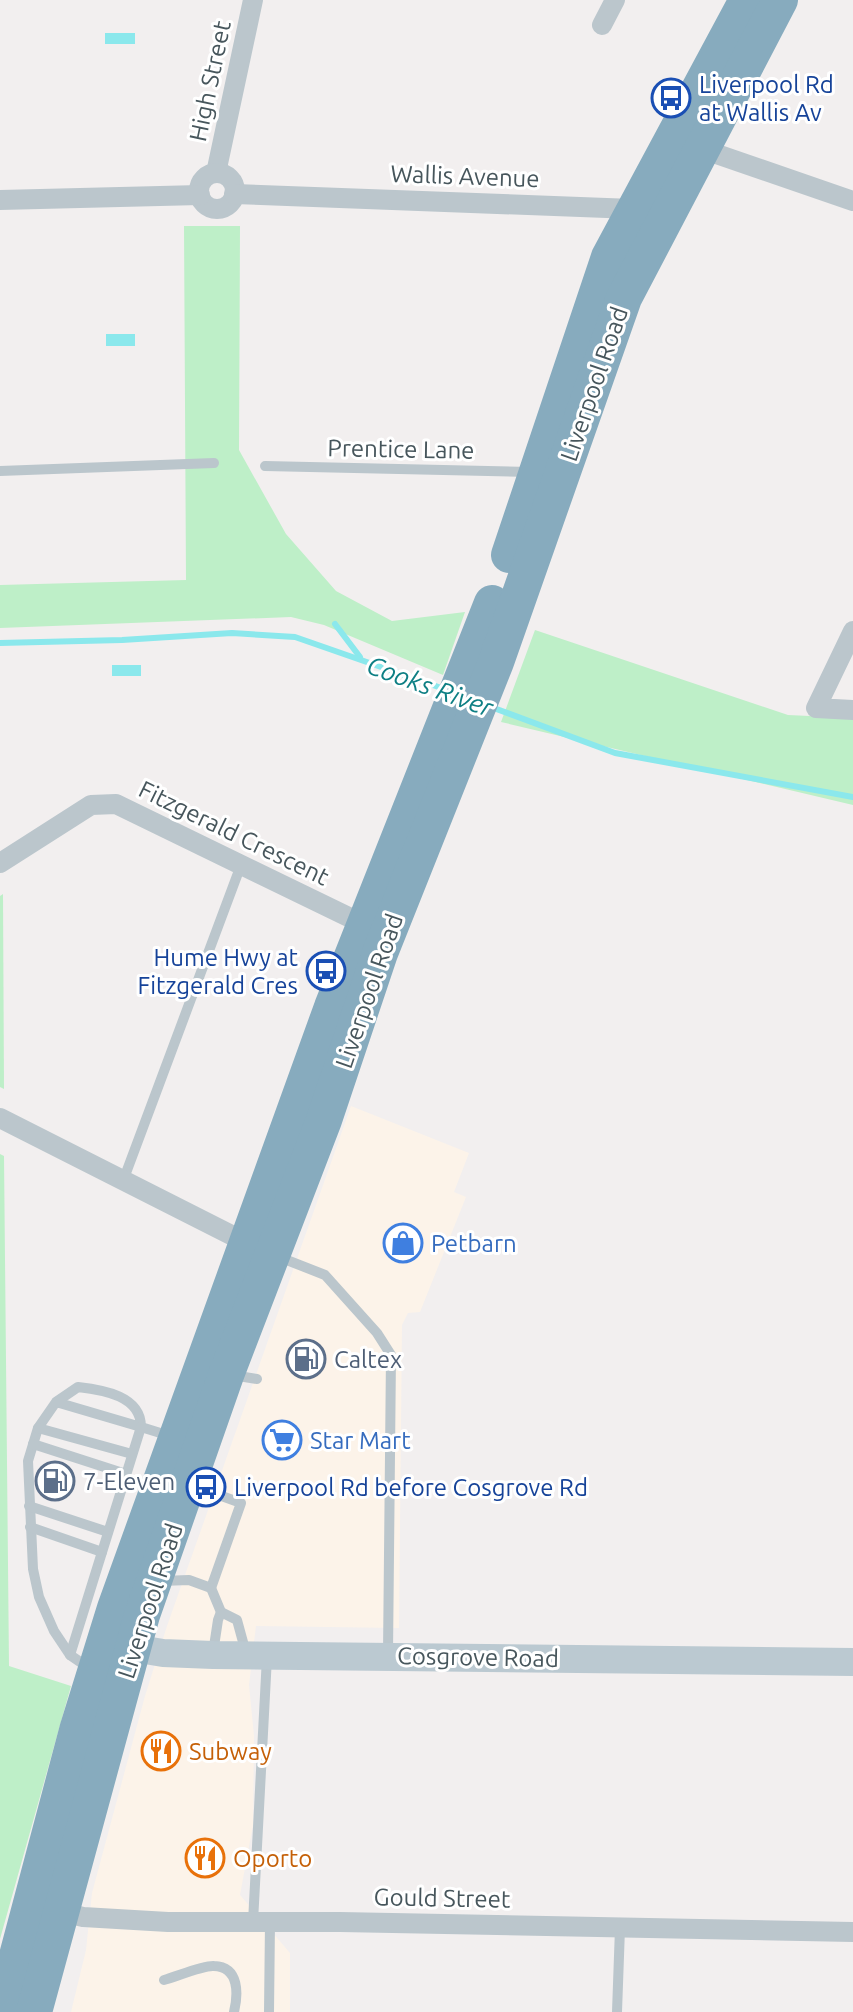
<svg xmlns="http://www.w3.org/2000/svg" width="853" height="2012" font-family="Ubuntu,sans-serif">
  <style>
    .commercial { fill: #fcf3e9 }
    .green { fill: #beefc8 }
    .water { fill: #8be8ec }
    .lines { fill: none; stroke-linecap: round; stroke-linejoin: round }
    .stream { stroke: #8be8ec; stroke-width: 6 }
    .lane { stroke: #bbc6cc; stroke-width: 10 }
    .street { stroke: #bbc6cc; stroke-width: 20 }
    .secondary { stroke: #bbc9d1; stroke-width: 28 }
    .highway { stroke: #87abbe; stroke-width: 36 }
    .labels { text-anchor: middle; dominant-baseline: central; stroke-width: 6; stroke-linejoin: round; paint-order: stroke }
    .street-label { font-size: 24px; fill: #47565c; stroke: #fff }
    .transit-label { font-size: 24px; fill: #164399; stroke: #fff; text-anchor: start }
    .shop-label { font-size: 24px; fill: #366cbe; stroke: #fff; text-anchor: start }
    .service-label { font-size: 24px; fill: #4e5e75; stroke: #fff; text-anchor: start }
    .food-label { font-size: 24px; fill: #c56008; stroke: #fff; text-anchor: start }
    .water-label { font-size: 26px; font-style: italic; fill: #0e7f84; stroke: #fff }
  </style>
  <rect width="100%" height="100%" fill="#f2efef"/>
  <polygon class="commercial" points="351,1106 469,1153 454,1192 466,1197 420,1312 408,1313 402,1325 399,1628 256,1626 249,1685 254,1736 253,1825 240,1895 290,1953 290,2012 71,2012 86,1950 92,1893 145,1696 167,1626"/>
  <g class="green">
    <polygon points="184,226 240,226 239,450 286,534 336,591 392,621 465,612 443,675 324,625 291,617 0,628 0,585 186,580"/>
    <polygon points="535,630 788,715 853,718 853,805 501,722"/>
    <polygon points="3,894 4,1089 0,1087 0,896"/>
    <polygon points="0,1154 4,1156 9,1666 71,1686 0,1939"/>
  </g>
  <g class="water">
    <rect x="105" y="33" width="30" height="11"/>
    <rect x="106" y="334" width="29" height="12"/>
    <rect x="112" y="665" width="29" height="11"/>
  </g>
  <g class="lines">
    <g class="stream">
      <polyline points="335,624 360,657"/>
      <polyline points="0,643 122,640 232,633 295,637 447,690"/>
      <polyline points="491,707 615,753 853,797"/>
    </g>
    <g class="lane">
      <polyline points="265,466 530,472"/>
      <polyline points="0,471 214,463"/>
      <polyline points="123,1181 241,865"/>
      <polyline points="279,1257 325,1275 377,1333 391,1355 388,1654"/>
      <polyline points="232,1375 257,1379"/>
      <path d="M56,1402L141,1427C141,1396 104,1390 78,1387L56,1402L38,1428L28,1461L33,1569L39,1597L54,1631L70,1655"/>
      <polyline points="38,1428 132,1454"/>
      <polyline points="33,1444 126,1474"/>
      <polyline points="29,1506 108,1532"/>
      <polyline points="30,1527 102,1552"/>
      <polyline points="161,1581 189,1580 211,1588 241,1503 194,1486"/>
      <polyline points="211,1588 221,1612 237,1620 246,1653"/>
      <polyline points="213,1653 218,1620 221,1612"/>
      <polyline points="89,1668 70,1655 141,1427 170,1436"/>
      <polyline points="253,1922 267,1657"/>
      <path d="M164,1980C176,1977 203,1965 214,1966C240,1967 238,1995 234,2012"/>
      <polyline points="269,2012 270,1922"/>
      <polyline points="617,2012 620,1928"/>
    </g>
    <g class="street">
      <polyline points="602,25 615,0"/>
      <polyline points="702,149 853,201"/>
      <polyline points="216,173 253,0"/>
      <circle cx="217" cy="191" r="18"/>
      <polyline points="234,194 633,209 639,215"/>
      <polyline points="0,200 200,195"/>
      <polyline points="853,631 816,708 853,710"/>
      <polyline points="0,863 91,805 116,804 363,924"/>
      <polyline points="0,1118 253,1246"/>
      <polyline points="54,1910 83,1917 168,1922 340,1922 853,1932"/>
    </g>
    <polyline class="secondary" points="115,1645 163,1653 213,1655 853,1662"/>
    <g class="highway">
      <polyline points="509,555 609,257 747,0"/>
      <polyline points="2,2012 78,1727 115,1608 332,1007 492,603"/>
      <polyline points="34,2012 142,1615 226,1375 324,1120 380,953 496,662 624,298 780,0"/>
    </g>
  </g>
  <defs>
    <g id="bus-ring" transform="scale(2)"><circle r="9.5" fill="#fff" stroke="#1a4fb4" stroke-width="1.5"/><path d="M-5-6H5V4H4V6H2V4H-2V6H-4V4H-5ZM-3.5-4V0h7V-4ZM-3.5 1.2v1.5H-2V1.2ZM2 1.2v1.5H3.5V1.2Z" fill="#1a4fb4"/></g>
    <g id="shop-ring" transform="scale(2)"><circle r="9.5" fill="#fff" stroke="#3f7fe0" stroke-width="1.5"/><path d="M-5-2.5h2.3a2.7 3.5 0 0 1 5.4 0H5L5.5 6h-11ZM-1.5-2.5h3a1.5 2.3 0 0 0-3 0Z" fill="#3f7fe0"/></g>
    <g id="fuel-ring" transform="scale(2)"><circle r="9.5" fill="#fff" stroke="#5c6f8a" stroke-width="1.5"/><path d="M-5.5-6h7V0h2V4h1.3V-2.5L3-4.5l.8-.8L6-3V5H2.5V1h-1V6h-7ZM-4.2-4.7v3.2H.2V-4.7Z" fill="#5c6f8a"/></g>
    <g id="supermarket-ring" transform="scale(2)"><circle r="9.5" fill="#fff" stroke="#3f7fe0" stroke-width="1.5"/><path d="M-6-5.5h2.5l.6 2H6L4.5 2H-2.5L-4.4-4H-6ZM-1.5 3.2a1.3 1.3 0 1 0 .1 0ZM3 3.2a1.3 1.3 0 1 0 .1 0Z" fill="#3f7fe0"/></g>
    <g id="restaurant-ring" transform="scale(2)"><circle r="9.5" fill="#fff" stroke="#e8710a" stroke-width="1.5"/><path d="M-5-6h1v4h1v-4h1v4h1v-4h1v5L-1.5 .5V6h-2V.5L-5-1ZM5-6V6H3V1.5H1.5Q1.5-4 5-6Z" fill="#e8710a"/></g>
  </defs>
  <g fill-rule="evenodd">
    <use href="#bus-ring" x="671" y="98"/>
    <use href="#bus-ring" x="326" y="971"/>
    <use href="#shop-ring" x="403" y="1243"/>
    <use href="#fuel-ring" x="306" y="1359"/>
    <use href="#supermarket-ring" x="282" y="1440"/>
    <use href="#fuel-ring" x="55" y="1481"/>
    <use href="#bus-ring" x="206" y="1487"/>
    <use href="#restaurant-ring" x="161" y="1751"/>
    <use href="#restaurant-ring" x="205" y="1858"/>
  </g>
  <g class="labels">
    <g class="street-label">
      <text transform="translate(210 81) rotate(-78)">High Street</text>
      <text transform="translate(465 176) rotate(2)">Wallis Avenue</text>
      <text transform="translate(594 384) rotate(-71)">Liverpool Road</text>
      <text transform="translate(401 449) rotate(1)">Prentice Lane</text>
      <text transform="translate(234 833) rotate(26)">Fitzgerald Crescent</text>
      <text transform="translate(369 991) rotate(-71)">Liverpool Road</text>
      <text transform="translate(150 1601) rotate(-72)">Liverpool Road</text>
      <text transform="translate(478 1657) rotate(1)">Cosgrove Road</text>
      <text transform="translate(442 1898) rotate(1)">Gould Street</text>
    </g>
    <g class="transit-label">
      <text x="699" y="84">Liverpool Rd<tspan x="699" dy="28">at Wallis Av</tspan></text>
      <text x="298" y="957" text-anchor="end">Hume Hwy at<tspan x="298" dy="28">Fitzgerald Cres</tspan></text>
      <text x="234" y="1487">Liverpool Rd before Cosgrove Rd</text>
    </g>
    <g class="shop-label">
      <text x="431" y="1243">Petbarn</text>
      <text x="310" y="1440">Star Mart</text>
    </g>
    <g class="service-label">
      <text x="334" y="1359">Caltex</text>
      <text x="83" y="1481">7-Eleven</text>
    </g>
    <g class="food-label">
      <text x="189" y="1751">Subway</text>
      <text x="233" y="1858">Oporto</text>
    </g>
    <g class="water-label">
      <text transform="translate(430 686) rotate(20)">Cooks River</text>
    </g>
  </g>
</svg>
